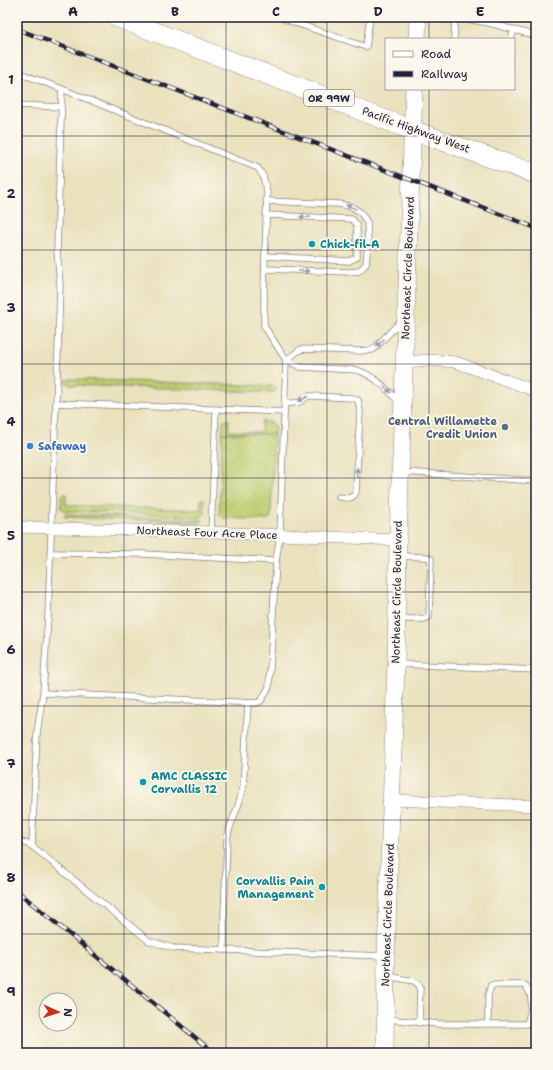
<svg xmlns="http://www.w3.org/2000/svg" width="553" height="1070" font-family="'Shantell Sans',sans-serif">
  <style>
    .grass { fill: url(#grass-dots); stroke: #707856 }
    .garden { fill: #bdce70; stroke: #707856 }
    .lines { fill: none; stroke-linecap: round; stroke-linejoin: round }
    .lane-casing { stroke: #86827c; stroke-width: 7 }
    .street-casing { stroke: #86827c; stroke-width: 12 }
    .primary-casing { stroke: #86827c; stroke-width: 18 }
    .highway-casing { stroke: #86827c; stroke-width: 20 }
    .lane { stroke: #fff; stroke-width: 5.5 }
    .street { stroke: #fff; stroke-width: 11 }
    .primary { stroke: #fff; stroke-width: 17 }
    .highway { stroke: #fff; stroke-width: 19 }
    .rail-casing { stroke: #22223b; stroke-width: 4.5 }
    .rail { stroke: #fbf7ec; stroke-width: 3; stroke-dasharray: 9; stroke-linecap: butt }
    .oneway { fill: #9c9ca7 }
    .grid { fill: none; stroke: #22223b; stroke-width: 1; stroke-opacity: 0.55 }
    .culture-dot { fill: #0f9aa8; stroke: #fbf7ec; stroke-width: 1.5 }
    .service-dot { fill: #5c6f8a; stroke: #fbf7ec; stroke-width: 1.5 }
    .shop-dot { fill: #3f7fe0; stroke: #fbf7ec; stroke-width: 1.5 }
    .labels { text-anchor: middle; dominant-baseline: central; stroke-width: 4; stroke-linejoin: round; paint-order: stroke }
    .shield { fill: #fbf7ec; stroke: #636270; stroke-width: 1 }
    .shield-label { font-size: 10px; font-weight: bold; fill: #22223b }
    .street-label { font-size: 11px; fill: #22223b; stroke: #fbf7ec }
    .culture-label { font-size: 11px; font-weight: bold; fill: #0d838f; stroke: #fbf7ec; text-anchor: start }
    .service-label { font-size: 11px; font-weight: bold; fill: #4e5e75; stroke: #fbf7ec; text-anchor: end }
    .shop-label { font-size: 11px; font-weight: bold; fill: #366cbe; stroke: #fbf7ec; text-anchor: start }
    .neatline { fill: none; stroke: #22223b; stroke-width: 1.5 }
    .grid-label { font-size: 13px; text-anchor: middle; font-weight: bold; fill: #22223b }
  </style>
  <defs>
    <pattern id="grass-dots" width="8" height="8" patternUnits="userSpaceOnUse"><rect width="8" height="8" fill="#bdce70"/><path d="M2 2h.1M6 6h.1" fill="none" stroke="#a2b162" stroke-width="1.8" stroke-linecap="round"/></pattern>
  </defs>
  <rect width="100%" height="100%" fill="#fbf7ec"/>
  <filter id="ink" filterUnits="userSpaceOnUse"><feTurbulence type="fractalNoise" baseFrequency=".025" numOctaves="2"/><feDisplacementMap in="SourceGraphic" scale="8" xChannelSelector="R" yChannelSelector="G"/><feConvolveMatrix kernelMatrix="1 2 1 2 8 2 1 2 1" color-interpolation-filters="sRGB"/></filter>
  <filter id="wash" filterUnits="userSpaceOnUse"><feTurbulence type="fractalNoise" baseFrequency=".012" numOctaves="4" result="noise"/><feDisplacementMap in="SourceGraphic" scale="16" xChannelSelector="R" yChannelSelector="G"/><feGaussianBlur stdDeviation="0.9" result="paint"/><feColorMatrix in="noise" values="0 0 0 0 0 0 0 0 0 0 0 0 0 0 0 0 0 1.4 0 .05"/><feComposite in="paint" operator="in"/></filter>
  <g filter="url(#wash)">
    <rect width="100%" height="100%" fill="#eae1bd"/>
    <g class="grass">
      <polygon points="71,379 273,386 276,388 275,392 263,392 70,385 66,383 67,380"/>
      <polygon points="222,433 274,434 271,517 267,520 223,518 219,514"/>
    </g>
    <g class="garden">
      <polygon points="223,420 229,420 229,431 261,432 262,421 270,422 275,426 274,434 222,433"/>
      <polygon points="63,494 66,494 66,505 200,510 201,499 204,499 205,514 201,517 198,517 128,513 65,511 61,508 61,496"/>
      <polygon points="65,514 203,520 200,523 65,517 64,516"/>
    </g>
  </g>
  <g filter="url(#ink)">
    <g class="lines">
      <g class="lane-casing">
        <g id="lane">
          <polyline points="285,17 284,19 366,47 370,17"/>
          <polyline points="431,17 472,20 489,23 533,35"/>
          <polyline points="454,39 455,19"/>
          <polyline points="511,39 514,30"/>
          <polyline points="17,72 62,89"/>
          <polygon points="62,89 258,168 263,176 267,192 264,291 264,326 286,360 280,535 276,561 269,687 261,701 256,703 43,693 48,616 58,351 60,284 57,251"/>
          <polyline points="17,105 61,107"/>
          <polyline points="265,256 349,261 357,257 357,225 352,219 266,215"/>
          <polyline points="265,269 349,272 359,271 366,264 368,242 367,222 360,212 352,207 339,204 266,201"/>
          <path d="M399,402C386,388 375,376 357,370L300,367L286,360L301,349L359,351L373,350L401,321"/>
          <polyline points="56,403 284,412"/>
          <path d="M284,404L300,402L308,396H311L352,398L358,400L360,411L356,492C353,500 346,498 339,497"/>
          <polyline points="403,472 536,481"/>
          <polyline points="211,532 216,410"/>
          <polyline points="50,553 143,554 276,561"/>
          <polyline points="398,619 424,619 429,617 431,559 427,557 400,556"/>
          <polyline points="398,664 536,670"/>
          <polyline points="17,840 32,846 149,941 173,948 384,956"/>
          <polyline points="32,846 37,733 43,693"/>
          <polyline points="224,950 224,917 227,840 229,830 239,803 243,788 248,703"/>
          <polyline points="387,976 414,981 420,986 419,1023"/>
          <path d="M387,1019L439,1024H527C531,1010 535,997 525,985H491L488,996V1024"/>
        </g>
      </g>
      <g class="street-casing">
        <g id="street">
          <polyline points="405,362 430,360 455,362 536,391"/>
          <polyline points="17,527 211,532 398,540"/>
          <polyline points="392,800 536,806"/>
        </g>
      </g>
      <g class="primary-casing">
        <g id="primary">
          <polyline points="417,39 418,17"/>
          <polyline points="385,1053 386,956 396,664 398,540 414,89"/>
        </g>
      </g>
      <g class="highway-casing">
        <polyline id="highway" points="116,17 412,130 536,174"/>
      </g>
      <use href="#lane" class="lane"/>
      <use href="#street" class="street"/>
      <use href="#primary" class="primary"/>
      <use href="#highway" class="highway"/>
      <g class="rail-casing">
        <g id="rail">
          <polyline points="17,29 536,228"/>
          <polyline points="17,891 214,1053"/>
        </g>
      </g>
      <use href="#rail" class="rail"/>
    </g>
    <defs><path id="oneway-solid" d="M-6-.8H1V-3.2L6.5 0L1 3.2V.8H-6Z"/></defs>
    <g class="oneway">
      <use href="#oneway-solid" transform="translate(351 207) rotate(-158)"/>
      <use href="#oneway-solid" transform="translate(305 217) rotate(-178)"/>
      <use href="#oneway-solid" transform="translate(304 271) rotate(2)"/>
      <use href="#oneway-solid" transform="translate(380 343) rotate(136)"/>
      <use href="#oneway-solid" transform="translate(387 389) rotate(45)"/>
      <use href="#oneway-solid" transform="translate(303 399) rotate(152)"/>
      <use href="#oneway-solid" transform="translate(357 473) rotate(-87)"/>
    </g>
  </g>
  <path class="grid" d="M124,17V1053M226,17V1053M327,17V1053M429,17V39M429,89V1053M17,136H536M17,250H536M17,364H536M17,478H536M17,592H536M17,706H536M17,820H536M17,934H536"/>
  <g class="culture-dot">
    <circle cx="312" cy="244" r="4"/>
    <circle cx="143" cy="782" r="4"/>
    <circle cx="322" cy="887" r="4"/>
  </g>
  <circle class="service-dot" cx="505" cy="427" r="4"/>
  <circle class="shop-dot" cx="30" cy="446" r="4"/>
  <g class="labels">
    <rect class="shield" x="304" y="90" width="50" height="16" rx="3"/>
    <g class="shield-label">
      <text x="329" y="98">OR 99W</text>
    </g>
    <g class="street-label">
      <text transform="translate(416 130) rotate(20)">Pacific Highway West</text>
      <text transform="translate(408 268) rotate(-88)">Northeast Circle Boulevard</text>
      <text transform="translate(207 533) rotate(2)">Northeast Four Acre Place</text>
      <text transform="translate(397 592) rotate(-89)">Northeast Circle Boulevard</text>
      <text transform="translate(388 915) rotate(-88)">Northeast Circle Boulevard</text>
    </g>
    <g class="culture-label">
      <text x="320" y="244">Chick-fil-A</text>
      <text x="151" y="776">AMC CLASSIC<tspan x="151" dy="13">Corvallis 12</tspan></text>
      <text x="314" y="881" text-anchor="end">Corvallis Pain<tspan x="314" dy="13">Management</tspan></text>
    </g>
    <g class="service-label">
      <text x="497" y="421">Central Willamette<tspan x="497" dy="13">Credit Union</tspan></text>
    </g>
    <g class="shop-label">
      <text x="38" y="446">Safeway</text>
    </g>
  </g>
  <rect width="553" height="1070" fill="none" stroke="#fbf7ec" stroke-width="44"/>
  <rect x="385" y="38" width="130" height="52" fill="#fbf7ec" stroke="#a4a2a5"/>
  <rect x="393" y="51" width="20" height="6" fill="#ffffff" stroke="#a4a2a5"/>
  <text x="421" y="58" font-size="12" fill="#22223b">Road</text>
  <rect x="393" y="71" width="20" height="6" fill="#22223b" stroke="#a4a2a5"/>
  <text x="421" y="78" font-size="12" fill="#22223b">Railway</text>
  <g transform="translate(58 1012) rotate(93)"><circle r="19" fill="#fbf7ec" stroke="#a4a2a5"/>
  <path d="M0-3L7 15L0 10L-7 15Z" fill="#c8321e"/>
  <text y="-6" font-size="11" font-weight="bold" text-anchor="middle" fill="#22223b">N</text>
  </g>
  <rect x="22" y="22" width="509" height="1026" class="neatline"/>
  <g class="grid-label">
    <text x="73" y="16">A</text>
    <text x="175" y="16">B</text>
    <text x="276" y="16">C</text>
    <text x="378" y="16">D</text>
    <text x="480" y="16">E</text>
    <text x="11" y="84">1</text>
    <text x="11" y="198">2</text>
    <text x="11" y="312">3</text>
    <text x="11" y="426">4</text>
    <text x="11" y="540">5</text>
    <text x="11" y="654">6</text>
    <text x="11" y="768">7</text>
    <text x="11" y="882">8</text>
    <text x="11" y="996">9</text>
  </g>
</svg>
